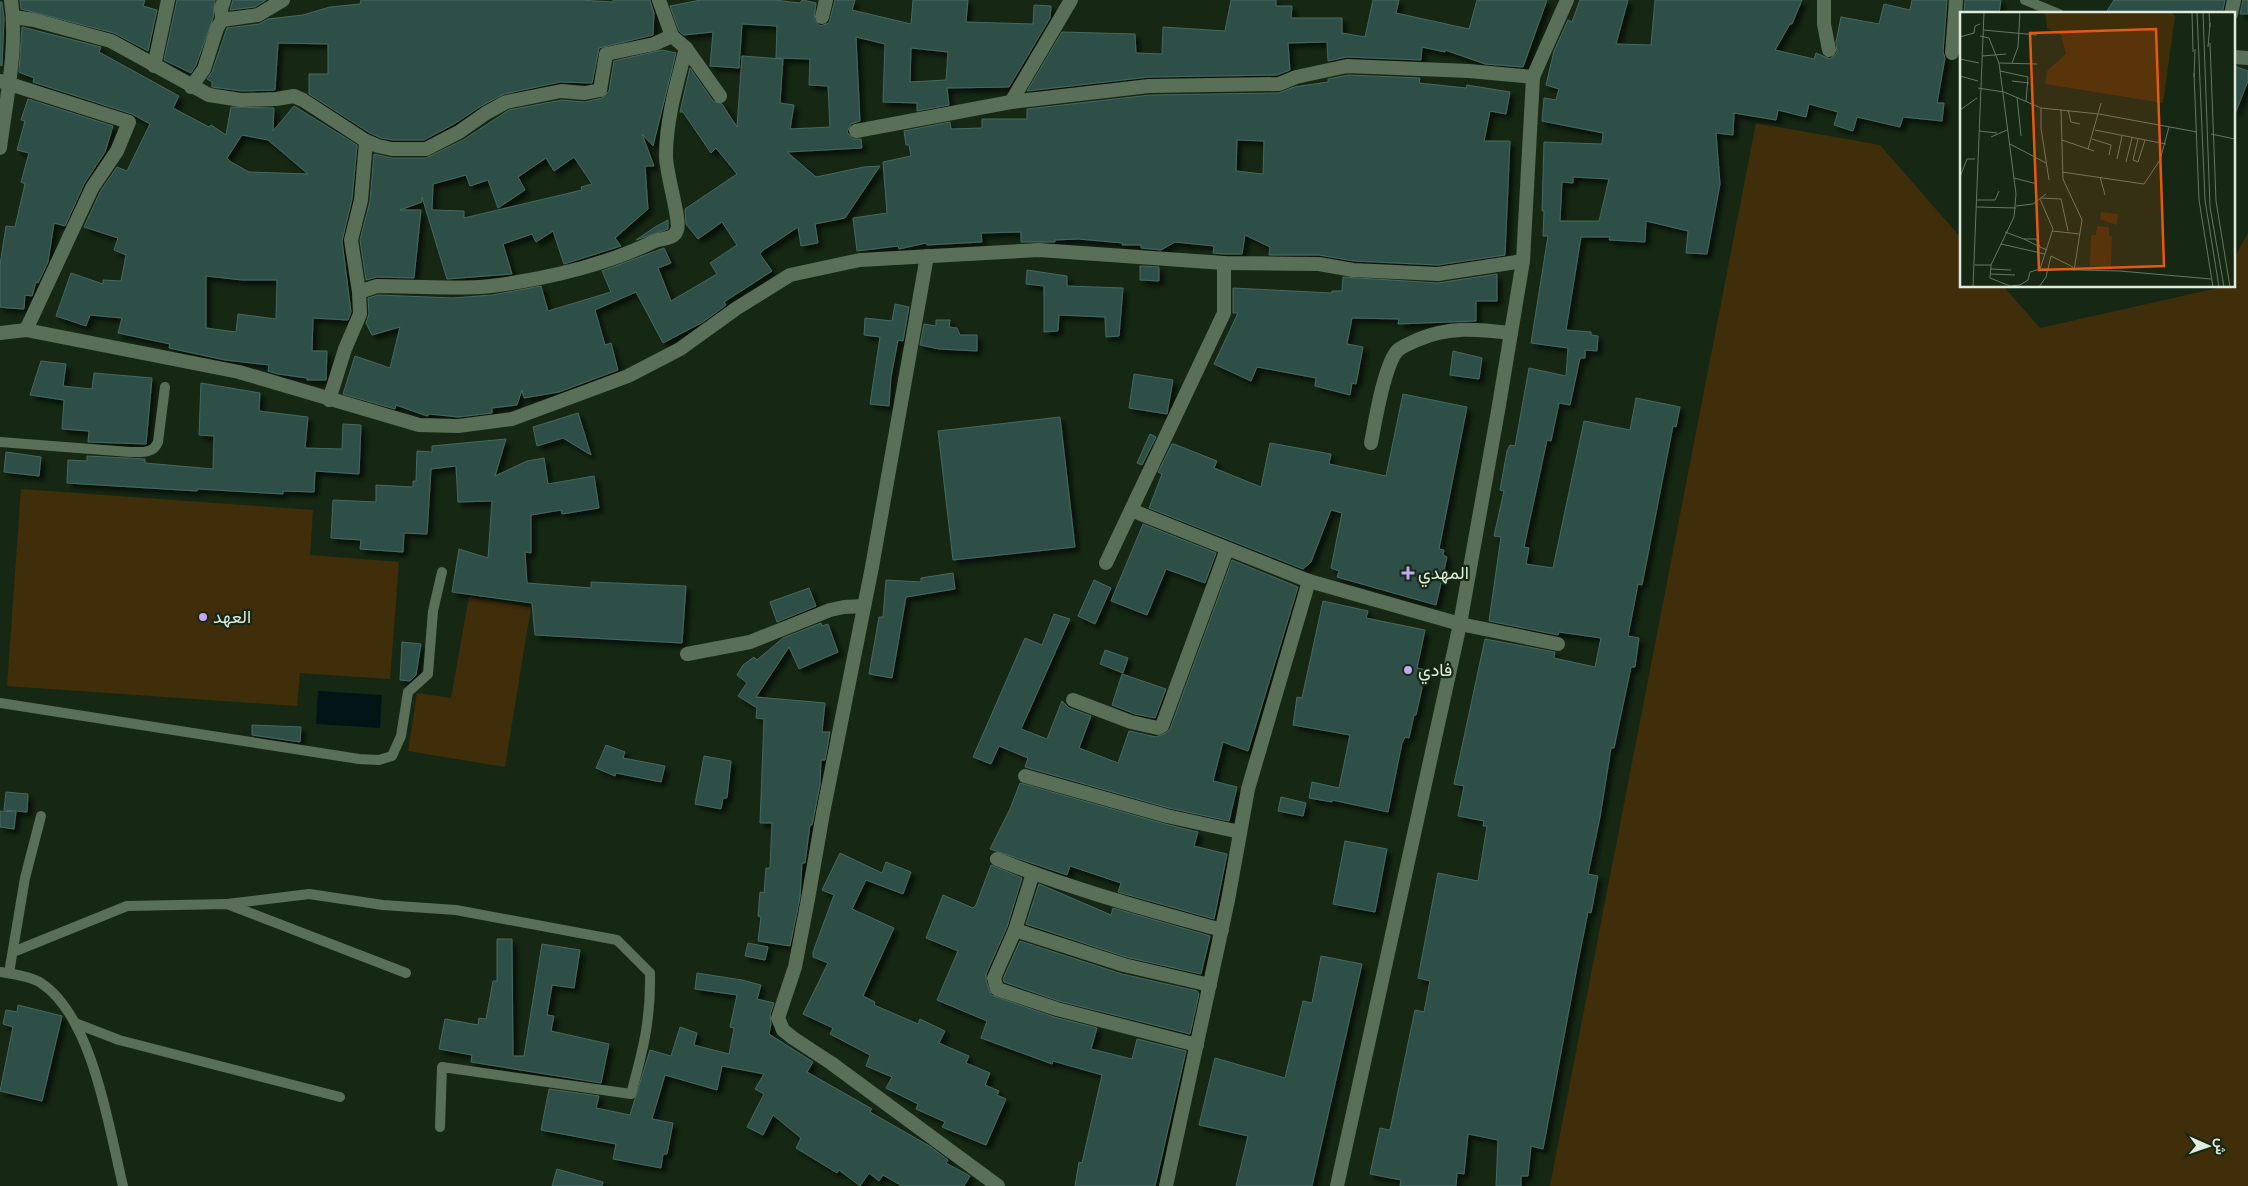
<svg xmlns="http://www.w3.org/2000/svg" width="2248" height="1186" font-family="Helvetica,Vazirmatn,sans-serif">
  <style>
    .green { fill: #402e0b }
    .water { fill: #031416 }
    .building { fill: #2e5047; stroke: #46685e; fill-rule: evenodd; filter: url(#shadow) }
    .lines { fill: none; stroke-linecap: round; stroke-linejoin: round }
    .service { stroke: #5a6f58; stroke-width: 10 }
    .minor { stroke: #5a6f58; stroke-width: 14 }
    .tertiary { stroke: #5a6f58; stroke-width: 14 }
    .poi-dot { fill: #c3a7f2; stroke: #162814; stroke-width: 2 }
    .labels { text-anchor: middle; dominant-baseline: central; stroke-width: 4.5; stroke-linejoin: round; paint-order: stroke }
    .poi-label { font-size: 18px; fill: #e0ebde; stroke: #162814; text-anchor: start }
    .inset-road { fill: none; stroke: #677665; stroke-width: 1 }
    .view { fill: #e8590c; fill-opacity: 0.15; stroke: #e8590c; stroke-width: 2.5 }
    .inset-edge { fill: none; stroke: #e0ebde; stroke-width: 2.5 }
  </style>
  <defs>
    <filter id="shadow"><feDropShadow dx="4.5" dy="4.5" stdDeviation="2.5" flood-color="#0009"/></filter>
  </defs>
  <rect width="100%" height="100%" fill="#162814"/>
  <g class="green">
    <polygon points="1756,123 1880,145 1962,239 1962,286 2003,286 2040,328 2218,288 2219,286 2234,286 2234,258 2248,233 2248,1186 1550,1186"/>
    <polygon points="21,489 313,510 310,555 399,562 390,679 300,673 297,706 7,686"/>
    <polygon points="469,597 531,607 505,767 408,751 417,693 451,698"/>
  </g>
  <polygon class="water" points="318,691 382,695 380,728 316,724"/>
  <g class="building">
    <polygon points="20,0 145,0 143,6 157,10 148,51 114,33 21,9"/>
    <polygon points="177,0 215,0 213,18 196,65 191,73 164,60"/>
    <polygon points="233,0 266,0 255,7 230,10"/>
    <polygon points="361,0 580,0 613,2 613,0 650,0 654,13 653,35 599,48 592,83 560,82 504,94 481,106 454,124 424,140 393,140 381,138 370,133 309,94 309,74 328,74 328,44 278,43 275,90 242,91 212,87 212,82 207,79 212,72 227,28 259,24 268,19 303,15 330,7 360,4"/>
    <path d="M701,0H774L800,3L802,0L816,3L814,19L820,26L829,23L835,0H855L852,10L911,24L913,0H968L966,22L1033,24L1034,5L1051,6L1050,18L1009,87L947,88L949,105L917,111V103L883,102L885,44L856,37L860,121L851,124L847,132L853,139H861L862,148L787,152L816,177L864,167L880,166L845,218L815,224L818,243L801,246L798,227L762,251L760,254L772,271L724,302L726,305L703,322L663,343L636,292L595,310L605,345L611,343L618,370L559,392L524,398L522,390L517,405L492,408V413L458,417L430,414L427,416L396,405L395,409L343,394L355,356L390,368L400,327L372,335L366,323L369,314L368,298L378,295L453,298L492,295L541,286L548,311L611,292L602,271L664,248L671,263L658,268L671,301L717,274L710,263L737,245L722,222L698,239L686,224L685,209L737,174L716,148L711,153L683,112H680L690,68L713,101L722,104L737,127L742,56L783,59L780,103L794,105L790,129L830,127L828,86L809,85L810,59L776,58L777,26L742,24L739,68L710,66L713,32L684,35L679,31L670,6ZM911,48L948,52L946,80L910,82Z"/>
    <polygon points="1231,0 1276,0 1276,6 1292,6 1291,18 1342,18 1342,33 1365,37 1373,0 1399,0 1396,13 1469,29 1477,0 1547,0 1523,67 1485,64 1445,50 1445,52 1422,47 1421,60 1347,57 1328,61 1327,42 1288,43 1290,70 1277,75 1149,77 1027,91 1062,32 1135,34 1136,53 1162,54 1163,27 1225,31"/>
    <path d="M1580,0H1628L1616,44L1651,45L1655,0H1802L1792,24H1790L1775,50L1814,59L1816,53L1830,59L1837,53L1836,42L1841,17L1879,24L1884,4L1910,10L1912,0H1947L1943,52L1945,58L1937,103H1944L1942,121L1903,117L1900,127L1857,117L1853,131L1834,125L1838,112L1809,104L1806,117L1778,110L1776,120L1734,113L1733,135L1716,133L1720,184L1707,254L1686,253L1688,231L1646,221L1645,242L1609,240L1610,237H1581L1566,330L1591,332V335L1598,336L1597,351L1585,350V358H1580L1570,405L1559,403L1551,441L1547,440L1524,547L1529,548L1526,564L1553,568L1584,421L1630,430L1636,398L1680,407L1676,427L1673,426L1642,585L1638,584L1628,636L1639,638L1635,667H1631L1614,748H1611L1600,817L1588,874L1598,876L1591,913L1588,912L1577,967L1543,1149L1531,1146L1528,1176H1521V1186H1496L1498,1140L1468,1134L1464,1174L1457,1173L1456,1186H1400L1401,1180L1370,1174L1380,1128L1390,1130L1415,1010L1424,1012L1430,981L1418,978L1438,873L1478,881L1487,826H1483L1484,821L1458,816L1464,786L1454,784L1485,639L1555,652L1554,658L1595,667L1601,638L1559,632L1558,635L1489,621L1501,537L1494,536L1504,491L1500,490L1507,451L1510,445L1515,446L1529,368L1566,376L1568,348L1531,343L1548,236H1543L1544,211H1542L1544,142L1602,144L1603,133L1542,121L1544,98L1556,100L1559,89L1546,85L1554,51L1568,20L1572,22ZM1573,177L1609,179L1599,221H1560L1562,182L1573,183Z"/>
    <polygon points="1965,0 2001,0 1999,14 1964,14"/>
    <polygon points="2114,0 2225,0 2222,14 2105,14"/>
    <polygon points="2243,0 2248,0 2248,14 2240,14"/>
    <polygon points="0,2 2,2 4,19 2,66 0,65"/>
    <path d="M22,27L101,47L99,52L179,96L173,108L209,127L211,125L226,135L231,107L274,108L273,131L294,106L357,145L352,199L342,241L351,312L348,320L313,318L312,351H327L326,380H307V378L278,374L268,371L269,365L225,360L169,348L170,344L118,333L122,318L90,315L86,326L56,316L71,273L103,284V280L121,281L126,255L114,250L118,238L84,227L100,192L117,167L127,171L150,124L132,114L33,82L34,78L19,72ZM242,135L268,140L308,174L249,172L231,162L227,158ZM206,276L242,280H277L276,319L238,314L236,332L206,328Z"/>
    <path d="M662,50L676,53L653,146L642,134L654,166H645L648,209L615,238L621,246L564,264L553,231L536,242L532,234L503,244L512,274L447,279L422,197V202L400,210H421L414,278L377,277L366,280L360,240L370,201L374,154L392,158H426L463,140L509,110L562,100L585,102L602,98L609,91L614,61ZM574,157L592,184L581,187L582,190L464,218V211L432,210L433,184L466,175L470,186L488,180L498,208L525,190L518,177L546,158L554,171Z"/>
    <polygon points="2234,66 2248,71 2248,81 2235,114"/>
    <path d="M1348,75L1420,78L1419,83L1466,88L1467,85L1510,92L1506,114L1490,111L1484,141H1510L1505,255L1438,265L1354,261L1319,255H1269L1270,247L1245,235L1242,254H1224L1213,253L1214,246L1175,242L1161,250L1141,248V245H1122L1123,243L1078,239L1055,240V242H1021V232L981,233L982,242L927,245L926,243L899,249L898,246L857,251L853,218L887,213L883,162L911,156L909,145H906L904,131L950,122L951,129L982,128V119H1027V109L1150,95L1279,93L1294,87L1328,82V79ZM1237,140L1264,141L1263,174L1236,171Z"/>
    <polygon points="28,99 113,126 105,152 84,184 65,226 54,223 48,262 38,283 36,282 32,296 25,295 24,309 8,308 0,307 0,265 6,226 15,227 25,184 21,182 29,153 17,150 25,121 21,120"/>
    <polygon points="668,220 668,229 636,240 655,227"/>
    <polygon points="1140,266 1159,267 1159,281 1140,280"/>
    <polygon points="1027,270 1067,276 1067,286 1123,288 1119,336 1106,337 1105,317 1059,315 1058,331 1044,332 1044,286 1026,284"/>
    <polygon points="1497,274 1497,301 1476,301 1476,321 1398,324 1399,319 1352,318 1347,344 1363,347 1356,384 1352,383 1350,395 1315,386 1316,378 1257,367 1251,381 1214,364 1238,313 1233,313 1233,288 1332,293 1332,291 1342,291 1343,277 1438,283"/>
    <polygon points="895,304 909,307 903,341 898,340 891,377 889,406 870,404 880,337 864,335 865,318 892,321"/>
    <polygon points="936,320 950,320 949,327 957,328 960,335 977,335 977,351 939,349 920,345 924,324 936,326"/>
    <polygon points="1453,351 1482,358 1479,379 1450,375"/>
    <polygon points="41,361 66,364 63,386 92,389 94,373 152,378 146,444 88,442 89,431 62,429 64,400 30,395"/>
    <polygon points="1134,374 1173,380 1167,414 1129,408"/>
    <polygon points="201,383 260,393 259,411 308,417 305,448 342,449 343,424 361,425 359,474 315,471 314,492 283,491 283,494 198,489 197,491 67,483 68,460 87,461 87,456 145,459 145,463 213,469 214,436 199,435"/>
    <polygon points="1403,394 1467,407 1439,549 1444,550 1443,555 1447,557 1436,605 1337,577 1339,571 1331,568 1342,513 1331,510 1311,562 1303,569 1149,508 1162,474 1158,472 1172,444 1174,444 1217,461 1214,468 1261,487 1270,443 1331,454 1329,464 1386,476"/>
    <polygon points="578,413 591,455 563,438 537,446 533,427"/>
    <polygon points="1060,417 1075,547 953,560 938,431"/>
    <polygon points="1150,434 1156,437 1142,465 1137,463"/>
    <polygon points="506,439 495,476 527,461 544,458 548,484 594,476 599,508 562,514 561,510 531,515 531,553 525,552 527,583 591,588 591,582 686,586 682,643 535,635 532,603 452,592 459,549 488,558 492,501 458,502 456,466 431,469 427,534 404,533 403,552 360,549 361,540 331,538 333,500 376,502 376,485 413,487 413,481 416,481 417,451 432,452 432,446"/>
    <polygon points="6,452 41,457 39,476 4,472"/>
    <polygon points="1143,524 1216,553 1205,583 1166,569 1147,615 1111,601"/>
    <polygon points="1232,560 1298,587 1248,751 1223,742 1213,781 1237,787 1229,821 1169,808 1025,767 1028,758 999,746 991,764 973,757 1025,638 1042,645 1054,614 1070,619 1021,729 1047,739 1062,701 1069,708 1091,716 1079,748 1118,763 1129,731 1156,737 1166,733 1170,729"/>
    <polygon points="953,573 955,589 906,597 892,678 869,674 879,617 883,617 886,580 921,582 921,578"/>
    <polygon points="1094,580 1111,588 1095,624 1078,616"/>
    <polygon points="809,588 816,606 777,622 770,602"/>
    <polygon points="1323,601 1368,611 1366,618 1425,630 1417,668 1426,670 1416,715 1414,715 1409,738 1405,737 1402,743 1388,812 1332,800 1332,802 1309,798 1312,782 1339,788 1350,735 1293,725 1297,697 1302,698"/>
    <polygon points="821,623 822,626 828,624 838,652 799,669 789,647 756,697 825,703 822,732 830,732 825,760 821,760 820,785 812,825 810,825 805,863 802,863 800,897 790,946 758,941 761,917 758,916 760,892 764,893 766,868 770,868 772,823 760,823 764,719 756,718 757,708 738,696 747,683 737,675 743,665 754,657 757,660 783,638"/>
    <polygon points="402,642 421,644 416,675 410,681 400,680"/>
    <polygon points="1105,650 1128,658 1123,673 1100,664"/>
    <polygon points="1122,674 1166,689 1155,718 1135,714 1112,705"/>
    <polygon points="252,725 301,727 300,742 252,735"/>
    <polygon points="606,745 625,752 623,758 665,766 661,782 616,773 615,776 596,768"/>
    <polygon points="704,756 731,761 727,798 723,798 721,809 695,804"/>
    <polygon points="1020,783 1165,824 1198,832 1194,846 1227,854 1214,919 1118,892 1121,883 1070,866 1067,875 990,849 1010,809"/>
    <polygon points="6,792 28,794 27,812 4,810"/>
    <polygon points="1281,797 1306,803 1303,816 1278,811"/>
    <polygon points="0,811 16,812 14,829 0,827"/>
    <polygon points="1345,841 1387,849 1375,912 1333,904"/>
    <polygon points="840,853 882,873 886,862 911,872 903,894 866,880 852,909 894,928 863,996 875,1002 874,1005 918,1024 920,1019 945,1031 939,1043 969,1056 966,1063 990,1073 985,1085 999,1091 997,1095 1006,1099 986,1145 942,1127 945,1122 916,1109 918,1104 886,1088 892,1077 866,1066 870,1055 830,1034 833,1028 803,1014 828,963 813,957 813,952 834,895 822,890"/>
    <polygon points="991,865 1022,878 1007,927 986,974 986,980 991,995 1054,1017 1097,1028 1091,1049 1132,1059 1137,1039 1186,1051 1155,1186 1075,1186 1079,1162 1082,1163 1102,1075 1053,1061 1052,1064 981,1038 987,1021 937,1000 958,951 926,938 943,895 973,908 976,905"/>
    <polygon points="1039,884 1111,915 1113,908 1210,936 1201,974 1126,957 1026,924"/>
    <polygon points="497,939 512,939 513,1056 524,1056 542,944 580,950 574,988 552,985 547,1015 554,1016 551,1031 609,1044 601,1083 471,1062 472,1055 439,1049 445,1019 478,1025 479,1018 486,1019 493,981 497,981"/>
    <polygon points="1020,941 1122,974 1197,991 1199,994 1190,1034 1059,1001 1004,982 1003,979"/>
    <polygon points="748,943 768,947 765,960 745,956"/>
    <polygon points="1321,956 1362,964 1312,1186 1236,1186 1248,1136 1199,1125 1215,1058 1285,1078 1303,1001 1312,1003"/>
    <polygon points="697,973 742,980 761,985 757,999 774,1003 770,1015 771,1024 769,1034 813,1062 807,1072 872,1109 870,1112 931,1147 948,1160 946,1163 970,1176 964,1186 902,1186 883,1175 879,1181 869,1173 860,1186 839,1170 837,1173 796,1148 801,1138 773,1115 763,1135 747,1127 764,1094 755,1089 764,1074 722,1066 717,1090 665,1075 652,1119 673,1123 667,1154 663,1154 661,1168 613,1159 616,1144 541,1130 549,1089 599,1096 596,1108 630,1115 650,1050 671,1056 680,1027 697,1033 694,1045 729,1054 734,1028 730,1027 737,995 695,989"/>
    <polygon points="18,1005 62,1016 42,1101 0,1091 13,1027 3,1024 6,1010 17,1012"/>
    <polygon points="557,1169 603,1182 602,1186 552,1186"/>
  </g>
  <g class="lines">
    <g class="service">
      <polyline points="2025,0 2059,14"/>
      <path d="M0,442L130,452C142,452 153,454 158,442L165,387"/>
      <polyline points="0,703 359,759 379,760 392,756 401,736 408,692 428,674 433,611 442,572"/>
      <path d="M227,904L309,894L383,905L456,910L617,940L650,973C651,1020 643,1050 631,1094L442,1067L440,1127"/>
      <polyline points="13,952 127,906 227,904 406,973"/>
      <path d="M0,972C12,974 30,976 41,983C93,1017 109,1129 123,1186"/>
      <polyline points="9,973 25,878 41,816"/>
      <polyline points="75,1023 119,1040 340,1097"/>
    </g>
    <g class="minor">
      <polyline points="659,0 672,36 686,48 720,96"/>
      <polyline points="1824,0 1824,24 1829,50"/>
      <polyline points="2231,14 2234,0"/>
      <polyline points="14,17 34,20 111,41 209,95 241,100 276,99 294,96 303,100 366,141 378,146 392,149 426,149 459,132 486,113 506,102 561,91 585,93 600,90 606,54 654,44 672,36"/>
      <polyline points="822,17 826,0"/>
      <polyline points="222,20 221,9 224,0"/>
      <polyline points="1952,53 1956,0"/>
      <polyline points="2234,57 2248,58"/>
      <polyline points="154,66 168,0"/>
      <polyline points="0,81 129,122 117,151 92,188 26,330"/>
      <polyline points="191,87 204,69 217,28 222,20 258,15 283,0"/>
      <polyline points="1011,102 1071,0"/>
      <polyline points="856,131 1011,102 1149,86 1279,84 1296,77 1347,66 1469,71 1533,77"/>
      <polyline points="927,256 872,567 823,813 808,899 795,967 778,1018 783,1030 793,1038 831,1063 998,1186"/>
      <path d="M359,292L377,286C412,286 457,290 491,286C545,279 605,265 655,241C662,238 674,240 677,230C681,220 666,174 666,156C666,119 677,83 686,48"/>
      <polyline points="329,400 345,349 360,314 359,292 351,240 361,200 366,141"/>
      <path d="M1371,443C1375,422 1384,366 1397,351C1402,346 1411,343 1417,340C1449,326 1477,329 1511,333"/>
      <polyline points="1131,510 1309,581 1460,624 1558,644"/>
      <polyline points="1106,563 1224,313 1224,263"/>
      <polyline points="687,654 750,642 830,610 844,607 864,606"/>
      <polyline points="1073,700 1131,722 1158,728 1162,726 1227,549"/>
      <polyline points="1025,776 1167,816 1240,832"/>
      <path d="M997,859C1070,889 1146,909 1222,930"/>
      <polyline points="1015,930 1033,873"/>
      <polyline points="1197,1045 1057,1009 997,989 994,978 1015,930 1124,965 1210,985"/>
      <polyline points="1166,1186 1228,900 1248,789 1309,581"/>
    </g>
    <g class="tertiary">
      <path d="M0,148C6,100 18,48 11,0"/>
      <polyline points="0,333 26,330 239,372 419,425 458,426 512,419 628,376 680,349 737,308 790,275 860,260 1039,250 1224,263 1319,264 1353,270 1438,274 1523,261"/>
      <polyline points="1337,1186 1460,624 1498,411 1523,261 1533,77 1567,0"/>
    </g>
  </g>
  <g class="poi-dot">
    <path d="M1405.5 565.5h5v5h5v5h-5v5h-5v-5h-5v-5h5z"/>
    <circle cx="203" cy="617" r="5"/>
    <circle cx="1408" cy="670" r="5"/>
  </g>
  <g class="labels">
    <g class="poi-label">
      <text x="1418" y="573">المهدي</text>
      <text x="213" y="617">العهد</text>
      <text x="1418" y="670">فادي</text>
    </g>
  </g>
  <g transform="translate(1960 12)">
    <rect width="275" height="275" fill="#162814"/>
    <path d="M211,0L215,4L203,91L85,72L87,59L106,42L101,23L87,16L85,0ZM141,200L158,202L157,213L140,207ZM137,214L149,215V224H152L151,255L130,254L131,223H136Z" fill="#402e0b"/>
    <path class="inset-road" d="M232,0L233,40M237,0L245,188L259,275M243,0L250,195L264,275M249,0L250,15M23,18L77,23M20,24L29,26L39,51L56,182L54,205L31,253L30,266L50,274L60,273L68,268L70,260L80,257L160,259L251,267M0,25L14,21L15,14L20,12M250,31L256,189L270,275M248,35L250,11M22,44L46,42M0,47L19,51M39,51L77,52M52,51L58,35L60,0M40,59L68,65L66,89M234,61L239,188L253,275M0,64L18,69M234,65L235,37M52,69L69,71M18,76L44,80L81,96L139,102L237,120M57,85L61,124M81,96V116L89,168M101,97L103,167L122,208L114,259M0,98L17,86M108,98L111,110L120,112M135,118L206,132M19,119L37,121M251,122L275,127M31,125L47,118M132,127L151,133L149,143M178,127L173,148L178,150L185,128M102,128L134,139M50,132L86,151M128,137L141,91M157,147L162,124M166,150L172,126M102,160L184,172L200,148L209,115M0,165L7,147H15M140,165L145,183M54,166L77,172M81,186L101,187L108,219M80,187L93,217L80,257M17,188H35L39,179M56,194L73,192L86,182M16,195L56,196M92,219L120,222M45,220L64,227H76L80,235L87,238M64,227L80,235M41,232L85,242M15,253H31M31,257L51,258M30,262L55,263M13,275L24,0M79,275L86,265L91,244L113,255"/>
    <path class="view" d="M196,17L204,254L79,258L70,21Z"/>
    <rect width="275" height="275" class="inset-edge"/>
  </g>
  <g transform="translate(2208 1146) rotate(92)" stroke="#162814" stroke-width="4" paint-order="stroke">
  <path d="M0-4L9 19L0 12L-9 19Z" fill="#e0ebde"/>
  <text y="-8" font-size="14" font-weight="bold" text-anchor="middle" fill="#e0ebde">ش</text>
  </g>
</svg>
